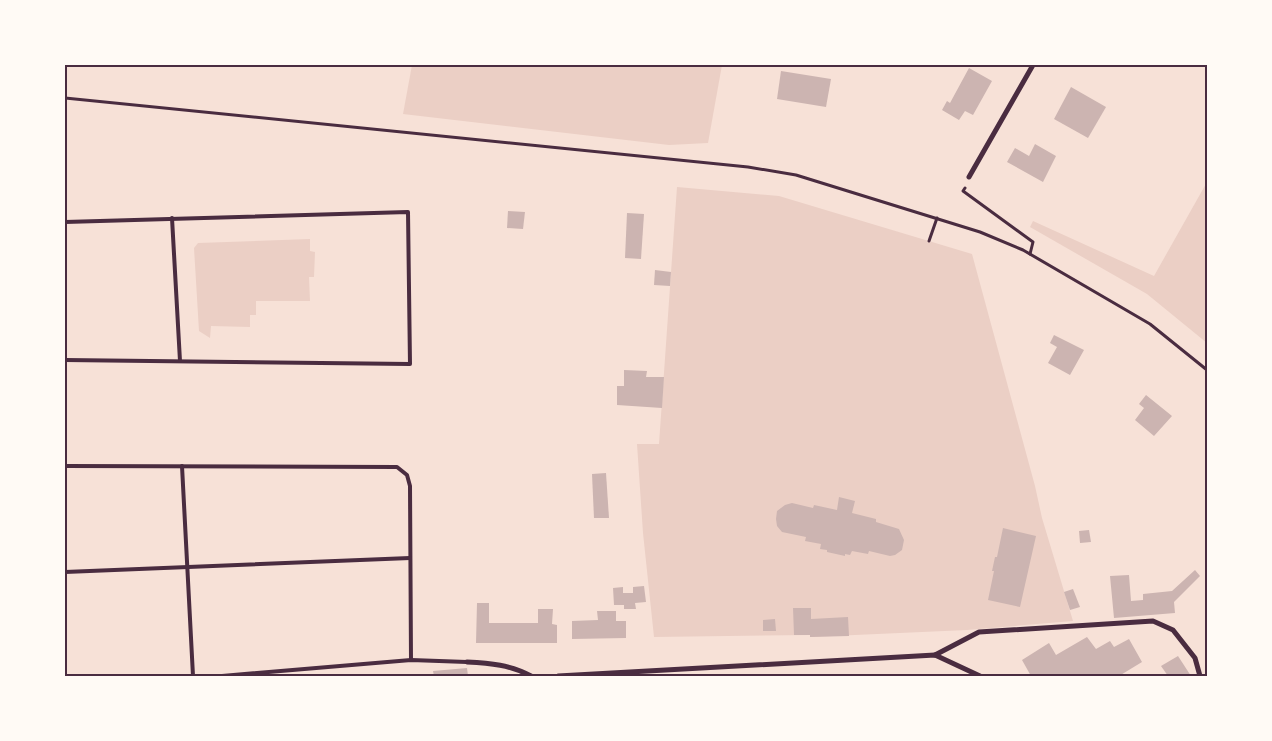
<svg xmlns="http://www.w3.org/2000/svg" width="1272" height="741" font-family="'Source Serif 4',serif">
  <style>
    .green { fill: #ebcfc5 }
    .building { fill: #ccb4b1 }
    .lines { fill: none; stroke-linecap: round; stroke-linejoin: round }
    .path { stroke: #4a2c40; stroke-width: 3 }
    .service { stroke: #4a2c40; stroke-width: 4 }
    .minor { stroke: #4a2c40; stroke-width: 5 }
    .neatline { fill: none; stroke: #4a2c40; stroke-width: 2 }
  </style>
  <rect width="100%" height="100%" fill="#f7e1d7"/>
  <g class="green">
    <polygon points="412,65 722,65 708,143 669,145 403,114"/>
    <polygon points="1207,182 1207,343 1147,294 1030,227 1033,221 1154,276"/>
    <polygon points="677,187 779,196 972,254 1035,486 1042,518 1073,621 967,630 810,637 810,635 654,637 643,533 637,444 659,444"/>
    <polygon points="310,239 310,251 315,252 314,277 309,277 310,301 256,301 256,315 250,315 250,327 211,326 210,338 199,331 194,248 198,243"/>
  </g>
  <g class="building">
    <polygon points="969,68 992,81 973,115 965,111 959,120 942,110 947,101 950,103"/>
    <polygon points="781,71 831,79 826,107 777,99"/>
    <polygon points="1071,87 1106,107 1088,138 1054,119"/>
    <polygon points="1035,144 1056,156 1043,182 1007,162 1015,148 1029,156"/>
    <polygon points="508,211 525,212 523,229 507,228"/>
    <polygon points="627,213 644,214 641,259 625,258"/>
    <polygon points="655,270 671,272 670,286 654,285"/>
    <polygon points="1054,335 1084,350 1070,375 1048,363 1057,347 1050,343"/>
    <polygon points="624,370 647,371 646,377 664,377 662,408 617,405 617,386 624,386"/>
    <polygon points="1146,395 1172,416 1154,436 1135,420 1144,408 1139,404"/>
    <polygon points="606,473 609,518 594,518 592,474"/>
    <polygon points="839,497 855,501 852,513 876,519 876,522 899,529 904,540 902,550 895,555 890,556 869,551 868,554 852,551 850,555 845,554 845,556 827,552 827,550 820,549 821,544 805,541 806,537 782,532 777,526 776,519 777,511 785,505 792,503 813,508 814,505 837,510"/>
    <polygon points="1003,528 1036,536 1020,607 988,600 994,571 992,571 995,557 997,557"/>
    <polygon points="1089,530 1091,542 1080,543 1079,531"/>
    <polygon points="1195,570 1200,576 1174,602 1175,613 1114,618 1110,576 1129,575 1131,601 1143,600 1143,594 1172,591"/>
    <polygon points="644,586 646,602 635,603 636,609 624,609 624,605 614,605 613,588 623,587 623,593 633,593 633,587"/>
    <polygon points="1073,589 1080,607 1070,610 1064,592"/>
    <polygon points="477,603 489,603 489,623 538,623 538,609 553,609 552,624 557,625 557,643 476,643"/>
    <polygon points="793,608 811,608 811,619 848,617 849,636 810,637 810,635 794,635"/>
    <polygon points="597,611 616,611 616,621 626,621 626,638 572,639 572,621 598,620"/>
    <polygon points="775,619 776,631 763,631 763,620"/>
    <polygon points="1087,637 1096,649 1110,641 1114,647 1129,639 1142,662 1119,676 1031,676 1022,660 1049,643 1056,655"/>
    <polygon points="1178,656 1191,676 1168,676 1161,666"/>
    <polygon points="467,668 468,676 434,676 433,671"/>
  </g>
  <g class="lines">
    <g class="path">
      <polyline points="65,98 748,167 796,175 980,232 1023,250 1150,324 1207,370"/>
      <polyline points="965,188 963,191 1033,242 1030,254"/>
      <polyline points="929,241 937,218"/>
    </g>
    <g class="service">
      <polyline points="172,218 180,361"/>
      <polyline points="65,222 408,212 410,364 65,360"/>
      <polyline points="65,466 397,467 407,475 410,486 411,660"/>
      <polyline points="182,466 193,676"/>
      <polyline points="65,572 410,558"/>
      <polyline points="222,676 411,660 467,662"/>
    </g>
    <g class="minor">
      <polyline points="969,177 1033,65"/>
      <polyline points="935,655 979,632 1153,621 1173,630 1195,658 1200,676"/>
      <path d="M467,662C490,663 511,665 531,676"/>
      <polyline points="558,676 935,655 980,676"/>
    </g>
  </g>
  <rect width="1272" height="741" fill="none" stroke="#fffaf5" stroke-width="132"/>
  <rect x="66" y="66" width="1140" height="609" class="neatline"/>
</svg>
